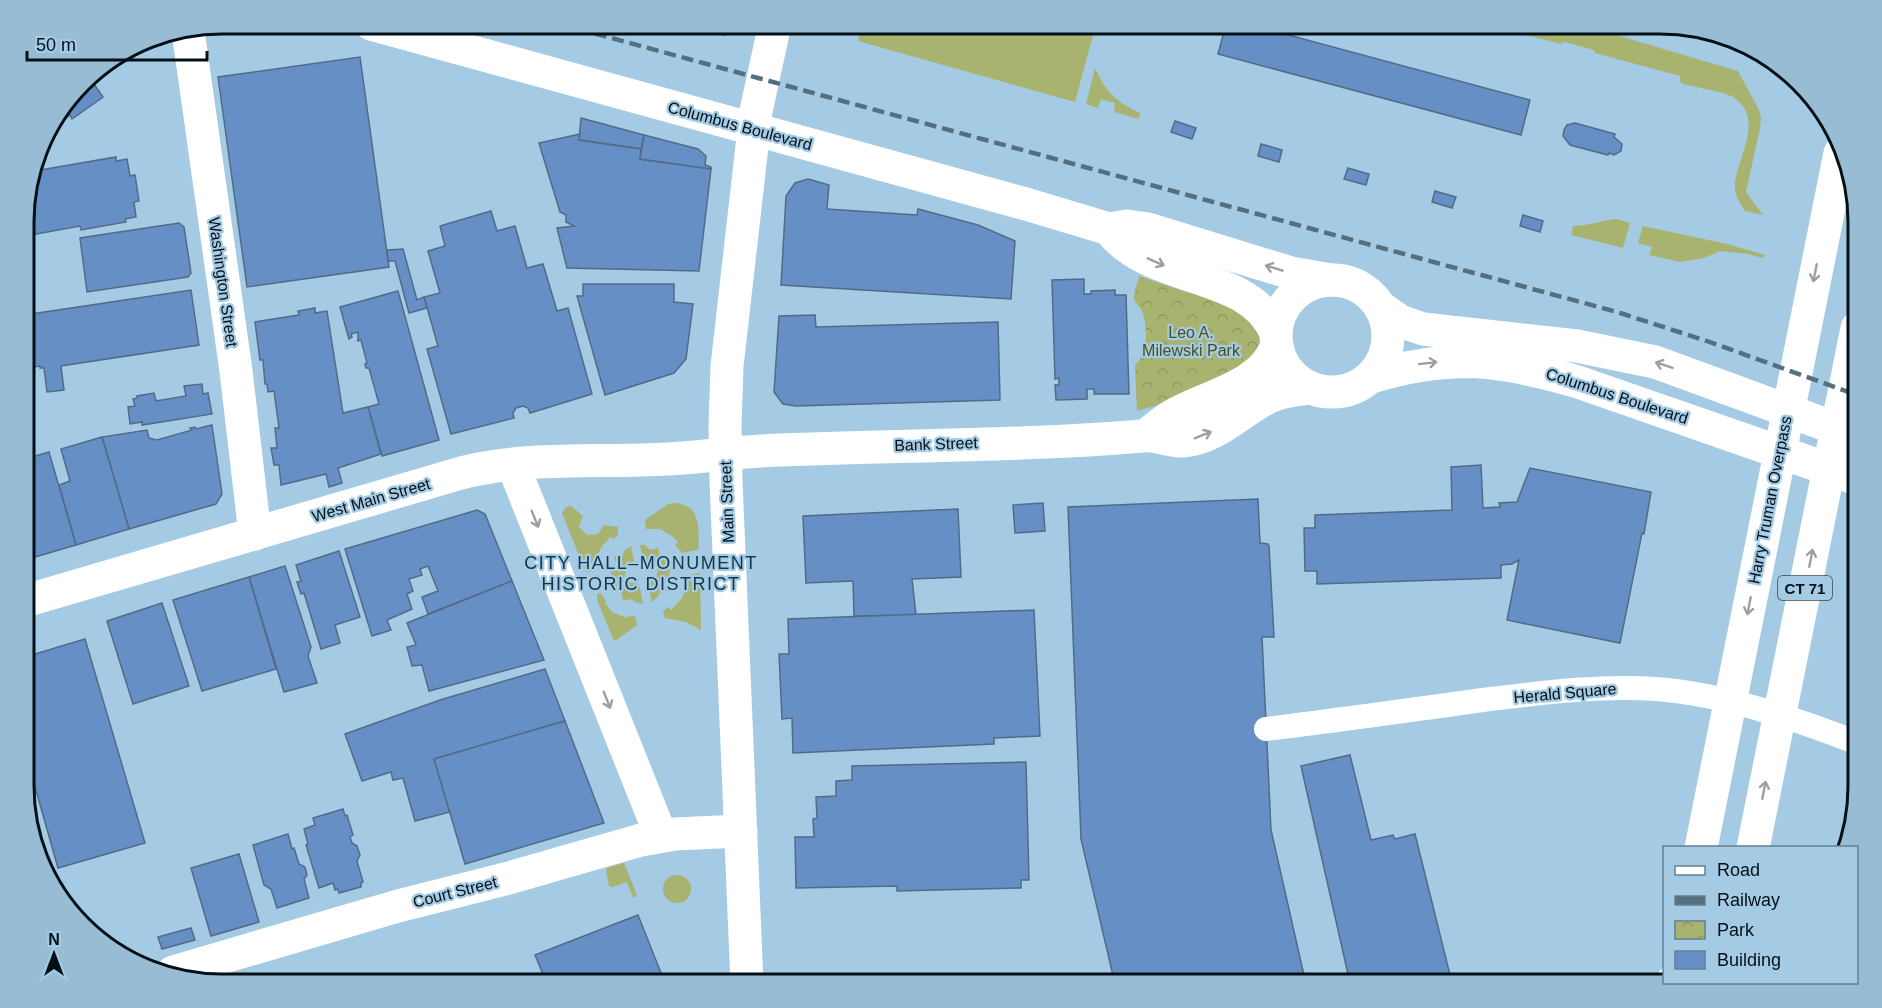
<svg xmlns="http://www.w3.org/2000/svg" width="1882" height="1008" font-family="Helvetica,sans-serif">
  <style>
    .green { fill: #a9b370 }
    .park { fill: url(#park-crowns) }
    .building { fill: #658fc5; stroke: #546a88; stroke-width: 1.5 }
    .lines { fill: none; stroke-linecap: round; stroke-linejoin: round }
    .street { stroke: #fff; stroke-width: 24 }
    .secondary { stroke: #fff; stroke-width: 33 }
    .primary { stroke: #fff; stroke-width: 33 }
    .rail { stroke: #556f7f; stroke-width: 4.5; stroke-dasharray: 12 6; stroke-linecap: butt }
    .oneway { stroke: #9a9fa3 }
    .labels { text-anchor: middle; dominant-baseline: central; stroke-width: 4.5; stroke-linejoin: round; paint-order: stroke }
    .shield { fill: #a4cbe3; stroke: #334855; stroke-width: 1.5 }
    .shield-label { font-size: 15px; font-weight: bold; fill: #031018 }
    .street-label { font-size: 16px; fill: #031018; stroke: #a4cbe3 }
    .park-label { font-size: 16px; fill: #4b511d; stroke: #a4cbe3 }
    .neighbourhood-label { font-size: 18px; letter-spacing: 1.5px; fill: #113649; stroke: #a4cbe3 }
    .rim { fill: none; stroke: #031018; stroke-width: 3 }
  </style>
  <defs>
    <pattern id="park-crowns" width="20" height="18" patternUnits="userSpaceOnUse" patternTransform="scale(1.5)"><rect width="20" height="18" fill="#a9b370"/><path d="M2 6a3 3 0 1 1 6 0M12 15a3 3 0 1 1 6 0" fill="none" stroke="#909960"/></pattern>
  </defs>
  <rect width="100%" height="100%" fill="#a4cbe3"/>
  <g class="green">
    <polygon points="862,24 1096,24 1075,102 858,41"/>
    <path d="M1485,24H1579L1738,71L1758,108L1761,117L1760,128L1746,192L1763,215L1745,211C1741,204 1736,198 1735,190C1733,161 1768,120 1733,97C1724,92 1695,87 1683,84L1680,81V76L1595,53L1594,50L1564,42L1561,44Z"/>
    <path d="M1095,68C1107,93 1115,101 1140,113L1139,119L1114,112L1115,103L1101,99L1098,108L1086,104Z"/>
    <path d="M1617,219L1630,223L1623,248L1571,235L1573,226C1588,226 1602,220 1617,219Z"/>
    <polygon points="1643,226 1727,244 1765,255 1763,258 1748,254 1720,251 1704,258 1680,262 1649,255 1652,247 1638,243"/>
    <path d="M674,503C701,505 698,525 699,547L697,550L682,553L675,545L678,542L672,536L660,529H646L645,520L668,504Z"/>
    <polygon points="571,506 583,516 579,527 587,535 598,534 604,525 618,527 618,536 613,539 611,537 602,546 595,559 598,561 595,571 586,572 584,568 562,513 566,507"/>
    <polygon points="640,545 645,545 650,550 658,548 660,556 662,556 670,566 669,579 665,583 667,591 658,593 659,595 652,602 647,582 656,578 658,568 654,564 644,564"/>
    <polygon points="631,546 635,566 627,568 624,578 628,582 639,584 643,604 635,602 631,599 623,601 621,591 618,592 612,583 611,572 616,565 614,556 623,555 624,551"/>
    <polygon points="698,573 700,574 701,630 686,622 665,618 663,611 669,607 671,610 682,598 686,587 684,586 685,576"/>
    <polygon points="601,593 606,601 605,603 612,612 627,618 629,616 635,616 637,625 615,641 613,639 597,600 597,594"/>
    <polygon points="624,863 637,895 635,897 633,897 627,882 613,887 609,886 606,871 607,868"/>
    <circle cx="677" cy="889" r="14"/>
  </g>
  <path class="park" d="M1139,276L1186,292L1236,301L1261,339L1249,365L1161,404L1137,411L1135,365C1148,355 1148,326 1142,311C1140,307 1135,303 1134,299C1133,293 1138,282 1139,276Z"/>
  <g class="building">
    <polygon points="683,24 728,24 725,35"/>
    <polygon points="1226,24 1248,24 1530,100 1521,135 1218,54"/>
    <polygon points="360,57 389,267 247,287 218,77"/>
    <polygon points="89,77 103,97 72,119 70,115 65,119 61,113"/>
    <polygon points="581,118 644,135 641,149 579,140"/>
    <polygon points="1175,121 1196,128 1192,139 1171,132"/>
    <polygon points="1575,123 1615,134 1614,137 1622,144 1621,151 1614,155 1609,153 1608,155 1570,145 1563,136 1564,130 1567,125"/>
    <polygon points="580,134 579,140 641,149 640,159 711,169 699,271 567,268 557,228 574,226 566,222 566,215 560,212 539,143"/>
    <polygon points="644,135 698,149 706,156 705,165 711,167 711,169 640,159"/>
    <polygon points="1261,144 1282,150 1279,162 1258,156"/>
    <polygon points="116,157 116,161 127,159 130,176 135,175 139,201 134,202 136,217 125,219 126,222 81,230 80,226 25,236 24,209 35,171"/>
    <polygon points="1348,168 1369,174 1366,185 1344,179"/>
    <polygon points="808,179 829,185 827,209 917,215 918,209 978,225 1015,241 1011,299 781,285 786,196 795,183"/>
    <polygon points="1435,191 1456,197 1452,208 1432,202"/>
    <polygon points="491,211 497,231 515,226 527,268 543,264 557,311 568,308 592,394 530,413 528,408 523,406 516,408 513,413 514,418 451,434 427,349 438,346 424,297 440,293 428,251 445,246 440,226"/>
    <polygon points="1523,215 1543,221 1540,232 1520,226"/>
    <polygon points="179,223 184,227 191,273 188,277 87,292 80,238"/>
    <polygon points="403,249 417,300 424,297 427,308 409,313 395,261 388,261 387,250"/>
    <polygon points="1084,279 1084,294 1091,294 1091,291 1115,290 1115,295 1126,295 1129,394 1094,394 1094,389 1087,389 1087,399 1056,400 1055,385 1059,385 1059,378 1055,379 1052,280"/>
    <polygon points="583,284 674,284 674,302 693,304 686,359 674,373 605,395 577,296 583,296"/>
    <polygon points="191,290 199,345 61,366 64,390 47,392 44,368 40,368 40,366 25,368 25,315"/>
    <polygon points="398,291 439,440 382,456 368,407 379,404 369,368 366,368 365,364 367,363 361,340 358,341 358,332 351,334 352,337 349,339 340,307"/>
    <polygon points="315,308 315,313 327,311 343,413 368,407 381,454 338,468 342,483 329,487 326,474 281,485 279,465 274,465 271,448 277,448 275,428 279,428 274,391 268,392 267,384 265,384 263,360 260,360 255,322 299,315 298,311"/>
    <polygon points="815,315 816,327 998,322 1000,400 796,406 783,404 774,392 779,316"/>
    <polygon points="202,384 203,394 208,393 212,414 142,425 142,422 130,424 128,407 135,406 133,399 137,398 137,396 154,393 156,401 186,396 184,386"/>
    <polygon points="212,425 222,494 216,504 129,529 102,437 147,430 149,438 157,440 192,430 190,428 195,427 196,429"/>
    <polygon points="102,437 129,529 76,545 59,485 70,481 61,449"/>
    <polygon points="49,452 76,545 25,560 25,459"/>
    <polygon points="1481,465 1483,508 1500,507 1499,503 1517,502 1530,468 1651,492 1644,534 1642,533 1620,643 1507,620 1519,560 1512,564 1501,565 1501,578 1317,584 1317,571 1305,571 1304,528 1315,528 1315,515 1452,510 1451,467"/>
    <polygon points="1258,499 1260,543 1268,544 1269,546 1274,637 1262,637 1271,830 1306,984 1115,984 1081,839 1068,507"/>
    <polygon points="1043,503 1045,531 1015,533 1013,505"/>
    <polygon points="958,509 961,577 912,579 916,615 854,616 853,581 806,583 803,516"/>
    <polygon points="477,510 485,514 512,581 428,614 422,597 438,591 428,566 420,569 422,575 409,579 413,591 407,594 412,609 387,620 391,630 372,636 345,549"/>
    <polygon points="339,551 360,617 335,625 340,643 321,649 304,593 301,594 297,582 301,581 296,565"/>
    <polygon points="285,566 311,647 308,656 317,683 284,692 249,577"/>
    <polygon points="249,577 276,669 202,691 173,600"/>
    <polygon points="512,581 544,660 429,691 422,665 412,666 407,647 416,645 407,623"/>
    <polygon points="162,603 189,686 133,704 107,621"/>
    <polygon points="1034,610 1040,736 994,738 994,744 793,753 792,718 782,719 779,654 789,654 788,619"/>
    <polygon points="85,639 145,843 58,868 26,755 25,657"/>
    <polygon points="545,669 565,721 434,759 450,812 415,821 403,778 393,780 391,772 362,781 345,734 440,700"/>
    <polygon points="565,721 604,823 465,864 434,759"/>
    <polygon points="1350,755 1371,840 1393,835 1395,839 1415,834 1451,979 1431,984 1350,983 1301,766"/>
    <polygon points="1026,762 1029,880 1021,880 1021,888 897,891 897,886 796,888 795,837 814,837 813,819 817,818 816,797 836,796 836,781 852,780 852,766"/>
    <polygon points="343,809 345,816 347,815 353,835 350,837 352,843 357,846 360,855 357,861 363,882 361,883 361,887 339,893 338,889 335,890 333,883 319,888 306,845 308,844 304,829 315,825 313,818"/>
    <polygon points="288,834 292,849 294,848 299,864 305,867 307,875 304,879 309,898 277,908 271,889 264,885 253,845"/>
    <polygon points="239,854 259,922 211,936 191,868"/>
    <polygon points="638,915 661,973 650,977 652,984 547,984 535,955"/>
    <polygon points="191,928 195,940 162,949 158,937"/>
  </g>
  <g class="lines">
    <path class="street" d="M1266,729C1339,720 1411,710 1483,700C1541,693 1598,685 1656,689C1723,694 1796,719 1858,743"/>
    <g class="secondary">
      <polyline points="371,24 1026,204 1109,229 1127,226 1148,229 1291,273 1331,280"/>
      <polyline points="188,31 236,371 255,534"/>
      <path d="M1109,229C1151,285 1250,269 1276,333"/>
      <circle cx="1332" cy="336" r="56"/>
      <polyline points="1380,307 1400,321 1423,329 1577,346 1655,362 1857,436"/>
      <path d="M1371,377C1450,353 1500,359 1578,382L1857,479"/>
      <path d="M1146,435C1155,429 1163,421 1172,416C1205,396 1263,387 1277,345"/>
      <polyline points="513,465 661,836"/>
      <path d="M25,601L461,473C527,456 600,463 668,459C706,457 743,451 781,450C901,445 1023,446 1143,436C1156,434 1170,442 1183,441C1215,439 1240,412 1267,398C1280,391 1296,390 1310,388"/>
      <polyline points="173,972 398,906 509,878 641,840 675,834 741,831"/>
      <polyline points="747,984 726,481 725,426 727,366 756,111 775,24"/>
    </g>
    <g class="primary">
      <polyline points="1701,848 1840,153"/>
      <polyline points="1753,848 1857,328"/>
      <polyline points="1672,984 1672,982"/>
    </g>
    <polyline class="rail" points="560,24 1617,312 1707,341 1857,395"/>
  </g>
  <defs><path id="oneway-shaft" d="M-6 0H5M1.5-3L5.5 0L1.5 3" fill="none" stroke-width="1.6" stroke-linecap="round" stroke-linejoin="round" transform="scale(1.5)"/></defs>
  <g class="oneway">
    <use href="#oneway-shaft" transform="translate(1156 262) rotate(24)"/>
    <use href="#oneway-shaft" transform="translate(1274 268) rotate(-163)"/>
    <use href="#oneway-shaft" transform="translate(1815 273) rotate(101)"/>
    <use href="#oneway-shaft" transform="translate(1428 363) rotate(-7)"/>
    <use href="#oneway-shaft" transform="translate(1664 365) rotate(-162)"/>
    <use href="#oneway-shaft" transform="translate(1203 435) rotate(-22)"/>
    <use href="#oneway-shaft" transform="translate(535 519) rotate(68)"/>
    <use href="#oneway-shaft" transform="translate(1811 558) rotate(-79)"/>
    <use href="#oneway-shaft" transform="translate(1749 606) rotate(101)"/>
    <use href="#oneway-shaft" transform="translate(607 700) rotate(68)"/>
    <use href="#oneway-shaft" transform="translate(1764 790) rotate(-79)"/>
  </g>
  <g class="labels">
    <rect class="shield" x="1778" y="576" width="54" height="24" rx="4.5"/>
    <g class="shield-label">
      <text x="1805" y="588">CT 71</text>
    </g>
    <g class="street-label">
      <text transform="translate(740 126) rotate(15)">Columbus Boulevard</text>
      <text transform="translate(223 282) rotate(82)">Washington Street</text>
      <text transform="translate(1617 396) rotate(18)">Columbus Boulevard</text>
      <text transform="translate(936 444) rotate(-2)">Bank Street</text>
      <text transform="translate(371 500) rotate(-16)">West Main Street</text>
      <text transform="translate(1770 500) rotate(-79)">Harry Truman Overpass</text>
      <text transform="translate(727 502) rotate(-92)">Main Street</text>
      <text transform="translate(1565 693) rotate(-5)">Herald Square</text>
      <text transform="translate(455 892) rotate(-14)">Court Street</text>
    </g>
    <g class="park-label">
      <text x="1191" y="332">Leo A.<tspan x="1191" dy="18">Milewski Park</tspan></text>
    </g>
    <g class="neighbourhood-label">
      <text x="641" y="563">CITY HALL–MONUMENT<tspan x="641" dy="21">HISTORIC DISTRICT</tspan></text>
    </g>
  </g>
  <path d="M0 0H1882V1008H0ZM222 34H1660A188 188 0 0 1 1848 222V786A188 188 0 0 1 1660 974H222A188 188 0 0 1 34 786V222A188 188 0 0 1 222 34Z" fill="#97bcd3" fill-rule="evenodd"/>
  <path class="rim" d="M222 34H1660A188 188 0 0 1 1848 222V786A188 188 0 0 1 1660 974H222A188 188 0 0 1 34 786V222A188 188 0 0 1 222 34Z"/>
  <rect x="1663" y="846" width="195" height="138" fill="#a4cbe3" stroke="#648092" stroke-width="1.5"/>
  <rect x="1675" y="866" width="30" height="9" fill="#ffffff" stroke="#648092" stroke-width="1.5"/>
  <text x="1717" y="876" font-size="18" fill="#031018">Road</text>
  <rect x="1675" y="896" width="30" height="9" fill="#556f7f" stroke="#648092" stroke-width="1.5"/>
  <text x="1717" y="906" font-size="18" fill="#031018">Railway</text>
  <rect x="1675" y="921" width="30" height="18" fill="url(#park-crowns)" stroke="#648092" stroke-width="1.5"/>
  <text x="1717" y="936" font-size="18" fill="#031018">Park</text>
  <rect x="1675" y="951" width="30" height="18" fill="#658fc5" stroke="#648092" stroke-width="1.5"/>
  <text x="1717" y="966" font-size="18" fill="#031018">Building</text>
  <g transform="translate(54 954)" stroke="#a4cbe3" stroke-width="4.5" paint-order="stroke">
  <path d="M0-4.5L10 22L0 15L-10 22Z" fill="#031018"/>
  <text y="-9" font-size="16" font-weight="bold" text-anchor="middle" fill="#031018">N</text>
  </g>
  <path d="M27 51v9h180v-9" fill="none" stroke="#031018" stroke-width="3"/>
  <text x="36" y="51" font-size="18" fill="#031018" stroke="#a4cbe3" stroke-width="4.5" paint-order="stroke">50 m</text>
</svg>
